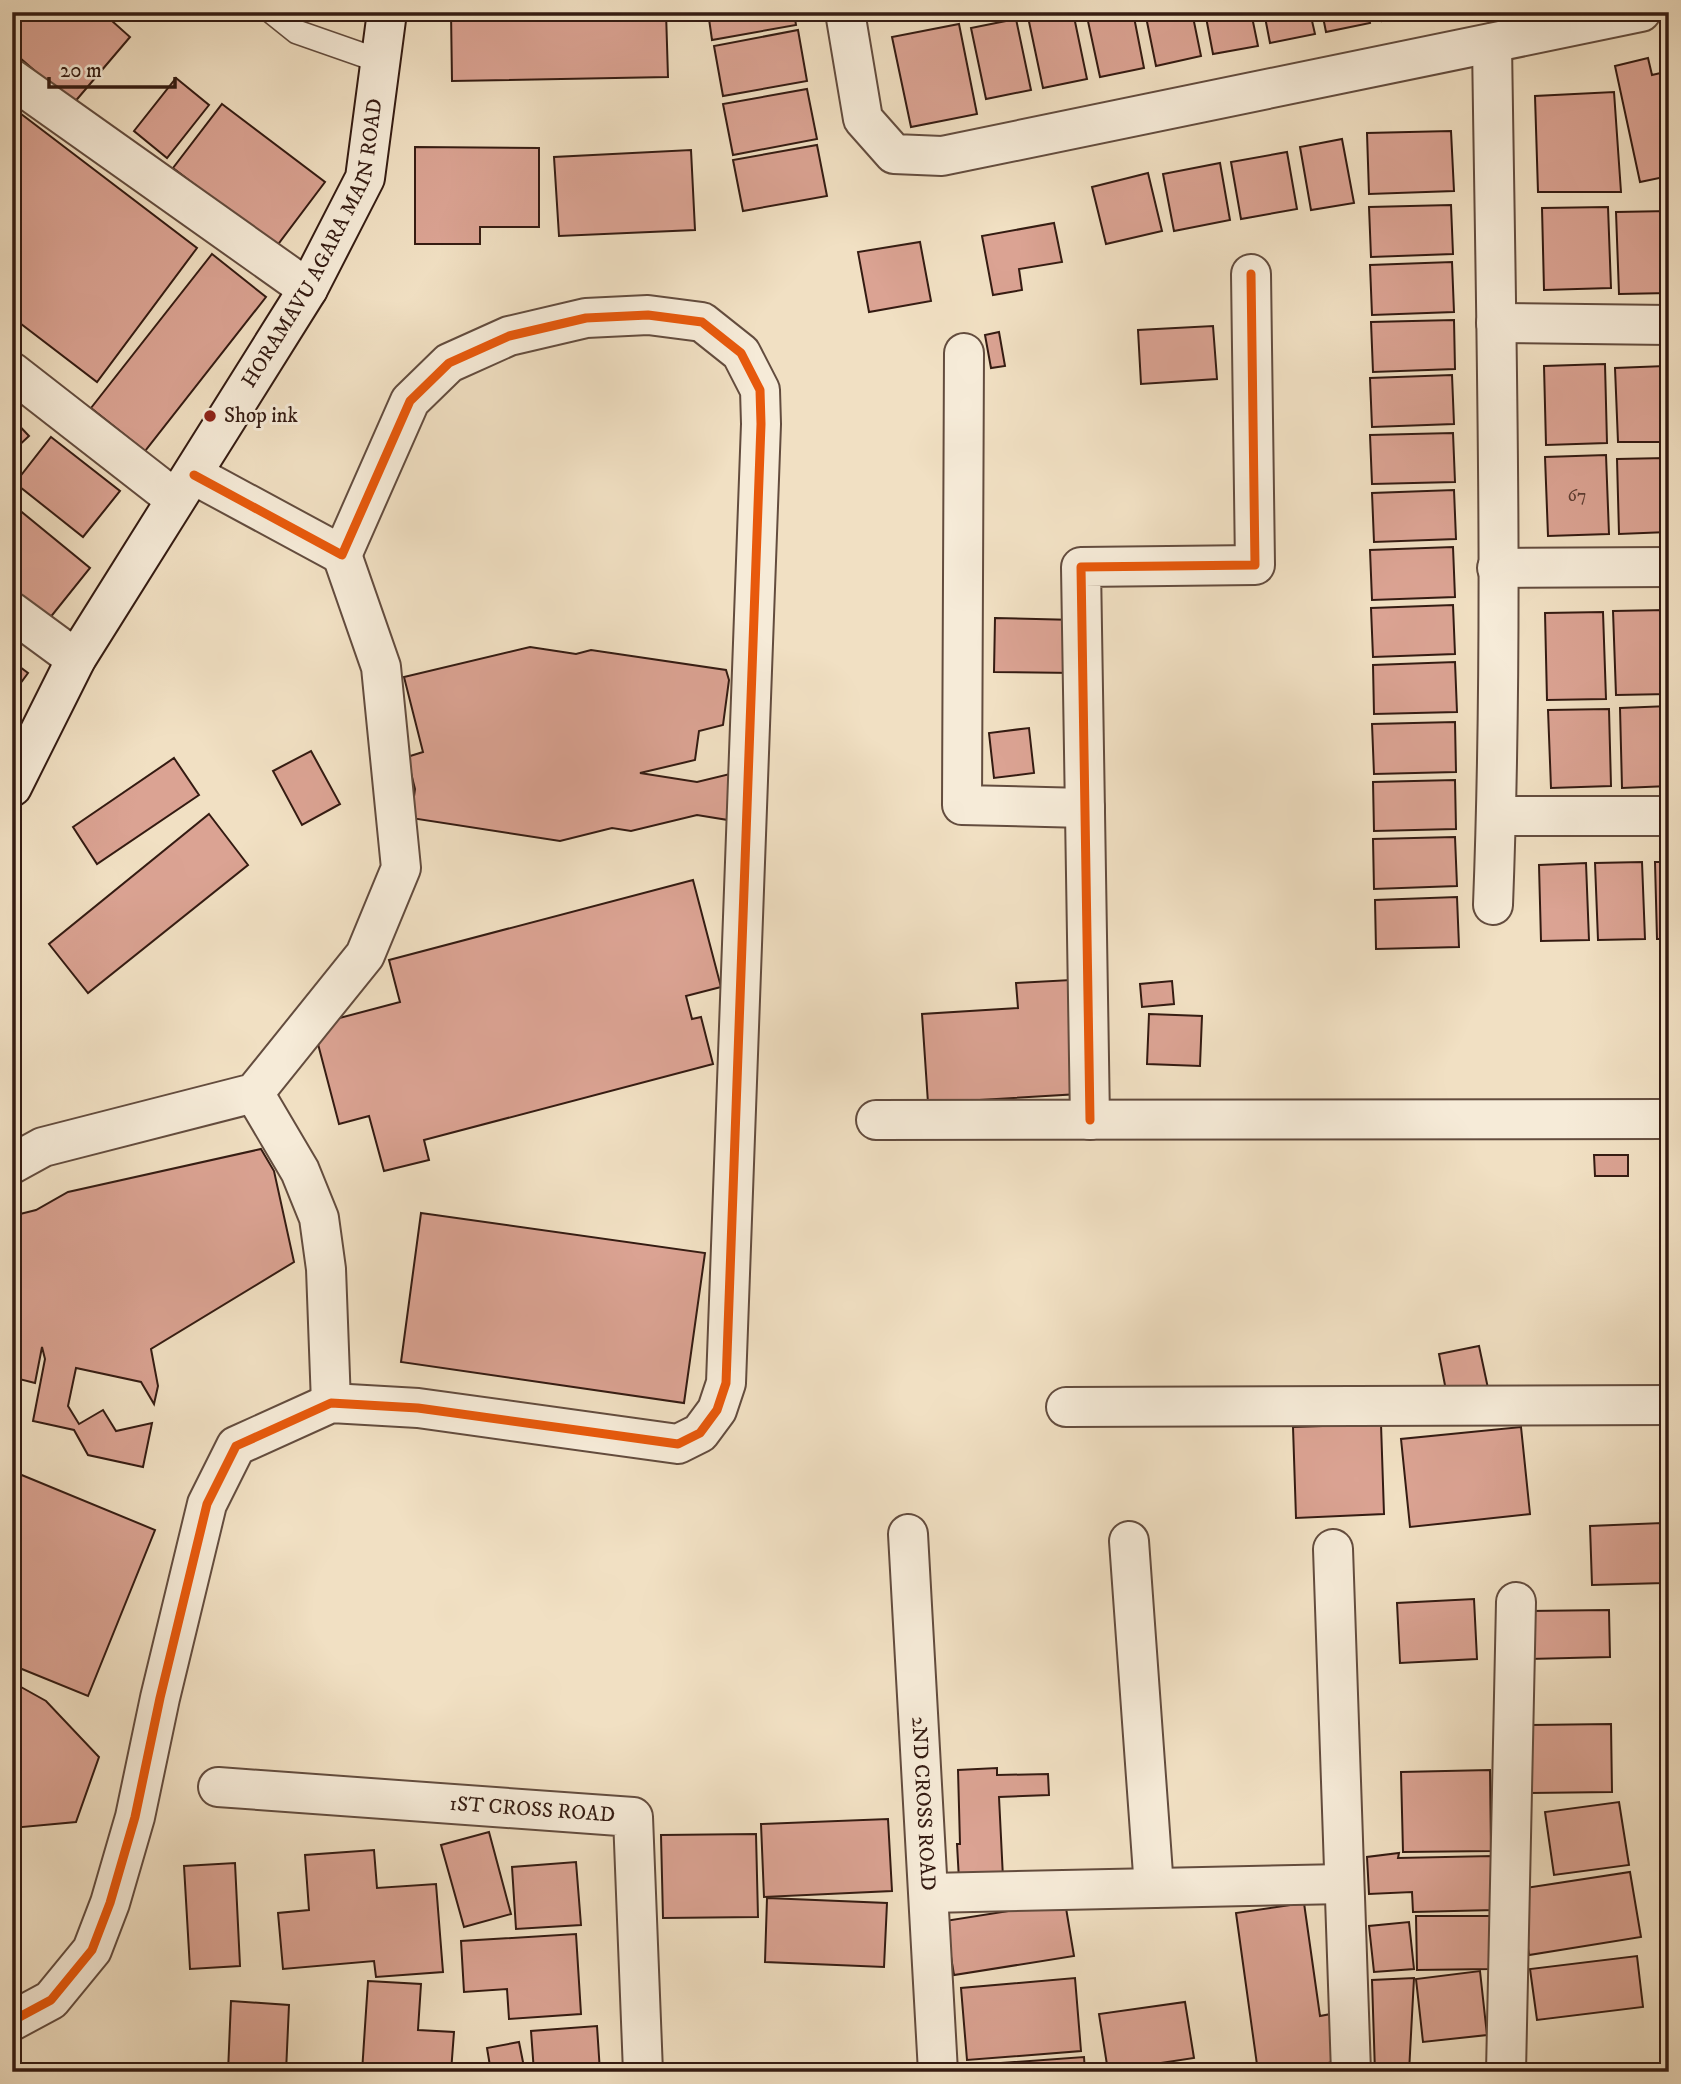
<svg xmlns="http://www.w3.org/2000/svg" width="1681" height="2084" font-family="'IM FELL DW Pica',serif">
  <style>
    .building { fill: #dba393; stroke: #341b12; stroke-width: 2 }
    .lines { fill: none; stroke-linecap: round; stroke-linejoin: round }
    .lane-casing { stroke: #634c3e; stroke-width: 26 }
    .street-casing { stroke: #634c3e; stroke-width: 42 }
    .secondary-casing { stroke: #341b12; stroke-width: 42 }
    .lane { stroke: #f6ebd8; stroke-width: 23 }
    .street { stroke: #f6ebd8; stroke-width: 38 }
    .secondary { stroke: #f6ebd8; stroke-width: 38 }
    .cycleway-casing { stroke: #f6ebd8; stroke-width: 13 }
    .cycleway { stroke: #e8590c; stroke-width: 9 }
    .poi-dot { fill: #8f2418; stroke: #f6ebd8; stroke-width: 2.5 }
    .labels { text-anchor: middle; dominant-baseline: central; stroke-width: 6; stroke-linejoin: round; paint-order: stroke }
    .number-label { font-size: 18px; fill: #5e3d32 }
    .street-label { font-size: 21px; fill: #341b12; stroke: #f6ebd8 }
    .poi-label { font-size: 21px; fill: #341b12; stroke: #f6ebd8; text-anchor: start }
  </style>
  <rect width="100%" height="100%" fill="#f1e0c3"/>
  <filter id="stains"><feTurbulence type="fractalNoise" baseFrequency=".00286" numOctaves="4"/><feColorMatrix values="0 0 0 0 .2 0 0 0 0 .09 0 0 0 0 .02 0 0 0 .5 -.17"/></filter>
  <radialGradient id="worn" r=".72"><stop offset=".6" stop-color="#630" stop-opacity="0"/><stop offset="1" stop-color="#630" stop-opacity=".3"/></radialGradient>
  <g class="building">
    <polygon points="18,12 102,12 130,37 73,104 12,51 12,19"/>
    <polygon points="451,12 666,12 668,77 452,81"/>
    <polygon points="708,12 794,12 796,25 712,40"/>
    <polygon points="893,12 935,12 895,20"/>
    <polygon points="1053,12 1073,12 1087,79 1043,88 1028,17"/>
    <polygon points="1086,12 1133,12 1144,68 1100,77"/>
    <polygon points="1145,12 1192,12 1201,56 1156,66"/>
    <polygon points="1205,12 1251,12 1258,46 1213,54"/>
    <polygon points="1264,12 1310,12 1315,34 1270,43"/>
    <polygon points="1322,12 1368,12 1370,23 1326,32"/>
    <polygon points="1380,12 1422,12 1382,21"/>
    <polygon points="1016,19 1031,90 986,99 971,28"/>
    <polygon points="959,24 977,114 911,127 892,37"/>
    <polygon points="798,30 807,81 723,96 714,46"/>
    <polygon points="1648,58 1652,75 1669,71 1669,176 1640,182 1615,66"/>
    <polygon points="176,78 209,105 167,158 134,131"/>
    <polygon points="807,89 817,139 733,155 723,104"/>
    <polygon points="1614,92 1621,192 1538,192 1535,96"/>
    <polygon points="222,104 325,182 276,247 173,168"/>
    <polygon points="12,107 197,248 97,382 12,317"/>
    <polygon points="1451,131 1454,191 1369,194 1367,133"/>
    <polygon points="1342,139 1354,203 1311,210 1300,147"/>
    <polygon points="817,145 827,196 743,211 733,160"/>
    <polygon points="415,147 539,148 539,227 480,227 480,244 415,244"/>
    <polygon points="691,150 695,230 559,236 554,157"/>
    <polygon points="1287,152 1297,209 1241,219 1231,162"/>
    <polygon points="1220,163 1230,220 1174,231 1163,174"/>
    <polygon points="1148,173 1162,231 1106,244 1092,187"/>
    <polygon points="1451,205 1453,254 1371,257 1369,207"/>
    <polygon points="1608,207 1611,288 1544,290 1542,208"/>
    <polygon points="1669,211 1669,293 1619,294 1616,212"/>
    <polygon points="1054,223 1062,262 1019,269 1022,290 993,295 982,236"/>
    <polygon points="920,242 931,301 869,312 858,252"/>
    <polygon points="212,254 266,297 145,451 91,408"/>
    <polygon points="1452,262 1454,312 1372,315 1370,265"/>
    <polygon points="1454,320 1455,369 1373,372 1371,322"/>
    <polygon points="1213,326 1217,379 1141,384 1138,330"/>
    <polygon points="999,332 1005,366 991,368 985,335"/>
    <polygon points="1605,364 1607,443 1546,445 1544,366"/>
    <polygon points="1665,366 1667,442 1618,442 1615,368"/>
    <polygon points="1452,375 1454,424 1372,427 1370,378"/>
    <polygon points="12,418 29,436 12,452"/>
    <polygon points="1453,433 1455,482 1372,484 1370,435"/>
    <polygon points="51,437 120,491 83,537 15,483"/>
    <polygon points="1606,455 1609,534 1548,536 1545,457"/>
    <polygon points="1666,458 1668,532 1619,534 1617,459"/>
    <polygon points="1454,490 1456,539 1374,542 1372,493"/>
    <polygon points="12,504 90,568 41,629 12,606"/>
    <polygon points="1453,547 1455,597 1372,600 1370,550"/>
    <polygon points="1453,605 1455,654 1373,657 1371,608"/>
    <polygon points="1667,610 1669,694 1616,695 1613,611"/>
    <polygon points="1603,612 1606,699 1547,700 1545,613"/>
    <polygon points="995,618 1076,620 1075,673 994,672"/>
    <polygon points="530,647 576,654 591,650 726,670 729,680 723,725 699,731 695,760 640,773 697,782 734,773 728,820 697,815 631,831 612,828 560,841 411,818 415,789 407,757 423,752 404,677"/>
    <polygon points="12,661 28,673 12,695"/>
    <polygon points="1455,662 1457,712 1374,714 1373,665"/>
    <polygon points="1669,706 1669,786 1622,788 1620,708"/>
    <polygon points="1609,709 1611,786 1551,788 1548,710"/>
    <polygon points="1455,722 1456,772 1374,774 1372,724"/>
    <polygon points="1029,728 1034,773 994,778 989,733"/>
    <polygon points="311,751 340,804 302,825 273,771"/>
    <polygon points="174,758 199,795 97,864 73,827"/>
    <polygon points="1455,780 1456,829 1374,831 1373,782"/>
    <polygon points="209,814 248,865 88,993 49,944"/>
    <polygon points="1455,837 1457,886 1374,889 1373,839"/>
    <polygon points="1642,862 1645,939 1598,940 1595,863"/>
    <polygon points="1655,862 1669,862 1669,939 1657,939"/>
    <polygon points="1586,863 1589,940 1541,941 1539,865"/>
    <polygon points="693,880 721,987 686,996 692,1019 701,1017 713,1064 424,1140 429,1160 384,1171 369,1116 339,1124 313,1025 400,1002 389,960"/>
    <polygon points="1457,897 1459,947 1376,949 1375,900"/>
    <polygon points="1071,980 1079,1094 928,1103 922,1014 1018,1008 1016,983"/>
    <polygon points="1172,981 1174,1004 1142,1007 1140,984"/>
    <polygon points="1149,1014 1202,1016 1200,1066 1147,1064"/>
    <polygon points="261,1149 274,1171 294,1262 151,1349 158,1386 154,1404 141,1382 76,1368 68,1406 79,1424 103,1410 116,1431 152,1423 143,1467 88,1455 74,1430 33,1421 45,1359 42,1347 35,1383 15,1378 12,1373 12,1216 36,1210 68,1192"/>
    <polygon points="1594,1155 1628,1155 1628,1176 1595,1176"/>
    <polygon points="421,1213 705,1253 684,1403 401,1362"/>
    <polygon points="1479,1346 1489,1393 1448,1401 1439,1354"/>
    <polygon points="1381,1424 1384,1514 1296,1518 1293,1427"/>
    <polygon points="1521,1427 1530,1514 1410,1527 1401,1439"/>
    <polygon points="12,1471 155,1530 88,1696 12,1665"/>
    <polygon points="1662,1523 1664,1583 1592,1585 1590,1526"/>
    <polygon points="1474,1599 1477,1659 1400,1663 1397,1603"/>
    <polygon points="1609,1610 1610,1657 1529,1659 1528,1611"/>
    <polygon points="12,1682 46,1701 99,1757 76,1822 12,1828"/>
    <polygon points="1611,1724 1612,1792 1530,1793 1530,1725"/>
    <polygon points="997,1768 997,1775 1048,1774 1049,1795 999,1797 1003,1878 959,1880 957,1844 960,1844 958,1770"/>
    <polygon points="1490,1770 1491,1851 1403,1852 1401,1772"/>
    <polygon points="1619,1802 1629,1865 1554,1875 1545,1812"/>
    <polygon points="888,1819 892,1891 764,1897 761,1824"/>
    <polygon points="489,1832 511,1914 464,1927 441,1845"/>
    <polygon points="756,1834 758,1917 663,1918 661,1835"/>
    <polygon points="374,1850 377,1888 436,1884 443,1972 376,1977 374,1961 283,1969 278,1913 309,1910 305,1855"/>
    <polygon points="1399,1853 1398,1858 1493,1856 1495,1910 1413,1912 1412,1892 1369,1894 1367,1857"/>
    <polygon points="576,1862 581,1925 516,1929 512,1867"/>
    <polygon points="235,1863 240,1966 190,1969 184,1866"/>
    <polygon points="1630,1872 1641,1937 1529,1955 1519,1889"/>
    <polygon points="767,1898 887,1903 884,1967 765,1962"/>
    <polygon points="1065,1902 1074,1956 954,1975 945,1921"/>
    <polygon points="1304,1903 1320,2016 1336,2013 1343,2061 1258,2072 1236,1913"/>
    <polygon points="1416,1916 1490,1916 1491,1969 1417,1970"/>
    <polygon points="1409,1922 1414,1969 1374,1972 1369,1926"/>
    <polygon points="576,1934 581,2014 509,2019 507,1989 464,1992 461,1941"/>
    <polygon points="1637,1956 1643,2007 1537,2020 1530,1969"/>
    <polygon points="1480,1971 1487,2035 1423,2042 1416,1979"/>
    <polygon points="1075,1978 1081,2051 967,2060 961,1988"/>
    <polygon points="1414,1978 1409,2072 1375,2072 1372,1980"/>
    <polygon points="368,1981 421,1984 418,2030 454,2032 451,2072 362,2072"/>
    <polygon points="231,2001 289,2005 286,2072 228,2072"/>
    <polygon points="1185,2002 1194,2058 1108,2071 1099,2014"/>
    <polygon points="597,2026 600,2072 534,2072 531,2031"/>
    <polygon points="519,2042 525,2072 491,2072 487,2048"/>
    <polygon points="1084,2057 1085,2072 961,2072 960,2066"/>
  </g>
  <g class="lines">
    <g class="lane-casing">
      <polyline id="lane" points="272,12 297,32 380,61"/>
    </g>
    <g class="street-casing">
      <g id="street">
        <polyline points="845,12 863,119 894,154 942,156 1641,12"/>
        <path d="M1492,43C1496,330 1504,618 1493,905"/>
        <polyline points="12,79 308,289"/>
        <polyline points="1496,323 1669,325"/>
        <polyline points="964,353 962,805 1085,808"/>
        <polyline points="12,372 175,499"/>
        <polyline points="1497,568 1669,567"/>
        <polyline points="12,612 76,659"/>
        <polyline points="1497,816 1669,816"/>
        <polyline points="254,1093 300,1171 319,1218 326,1269 331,1403"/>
        <polyline points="876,1120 1669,1119"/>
        <polyline points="1090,1120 1081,567 1255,565 1251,274"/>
        <polyline points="12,1164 43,1147 254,1093 365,955 401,868 381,667 342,555"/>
        <polyline points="1066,1407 1669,1405"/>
        <path id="s1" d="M908,1534L938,2072"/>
        <polyline points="1129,1541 1154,1888"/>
        <polyline points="1333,1549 1351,2072"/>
        <path id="s2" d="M218,1787L633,1817L643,2072"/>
        <polyline points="929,1893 1344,1884"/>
        <polyline points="12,2021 51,2000 92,1950 110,1903 135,1817 160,1698 207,1504 236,1446 331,1403 418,1408 678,1444 700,1433 717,1410 726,1383 761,424 760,390 741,353 702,322 648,315 586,318 509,336 449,363 410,401 342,555 194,475"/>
        <polyline points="1506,2072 1516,1602"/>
      </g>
    </g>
    <g class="secondary-casing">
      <g id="secondary">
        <path id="s3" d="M12,787L76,659L308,289L365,178L387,12"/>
      </g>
    </g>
    <use href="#lane" class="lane"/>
    <use href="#street" class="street"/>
    <use href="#secondary" class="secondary"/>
    <g class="cycleway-casing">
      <g id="cycleway">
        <polyline points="1090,1120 1081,567 1255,565 1251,274"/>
        <polyline points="12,2021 51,2000 92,1950 110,1903 135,1817 160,1698 207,1504 236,1446 331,1403 418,1408 678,1444 700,1433 717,1410 726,1383 761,424 760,390 741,353 702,322 648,315 586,318 509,336 449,363 410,401 342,555 194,475"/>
      </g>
    </g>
    <use href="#cycleway" class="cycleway"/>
  </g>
  <circle class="poi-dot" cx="210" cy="416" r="7"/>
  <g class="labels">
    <g class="number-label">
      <text x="1577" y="496">67</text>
    </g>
    <g class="street-label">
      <text stroke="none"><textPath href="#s3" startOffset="625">HORAMAVU AGARA MAIN ROAD</textPath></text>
      <text stroke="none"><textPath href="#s1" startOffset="270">2ND CROSS ROAD</textPath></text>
      <text stroke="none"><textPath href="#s2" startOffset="315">1ST CROSS ROAD</textPath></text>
    </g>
    <g class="poi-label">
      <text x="224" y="416">Shop ink</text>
    </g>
  </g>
  <rect width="1681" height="2084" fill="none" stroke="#f1e0c3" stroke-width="42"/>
  <rect x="14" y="14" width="1653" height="2056" fill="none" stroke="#341b12" stroke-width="3.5"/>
  <rect x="21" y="21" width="1639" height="2042" fill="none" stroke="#341b12" stroke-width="2"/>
  <path d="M49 77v10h126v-10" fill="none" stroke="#341b12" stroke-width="3.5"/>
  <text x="60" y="77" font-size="21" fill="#341b12" stroke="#f6ebd8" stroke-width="5" paint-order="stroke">20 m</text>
  <rect width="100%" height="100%" filter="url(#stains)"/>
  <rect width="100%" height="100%" fill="url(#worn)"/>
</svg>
